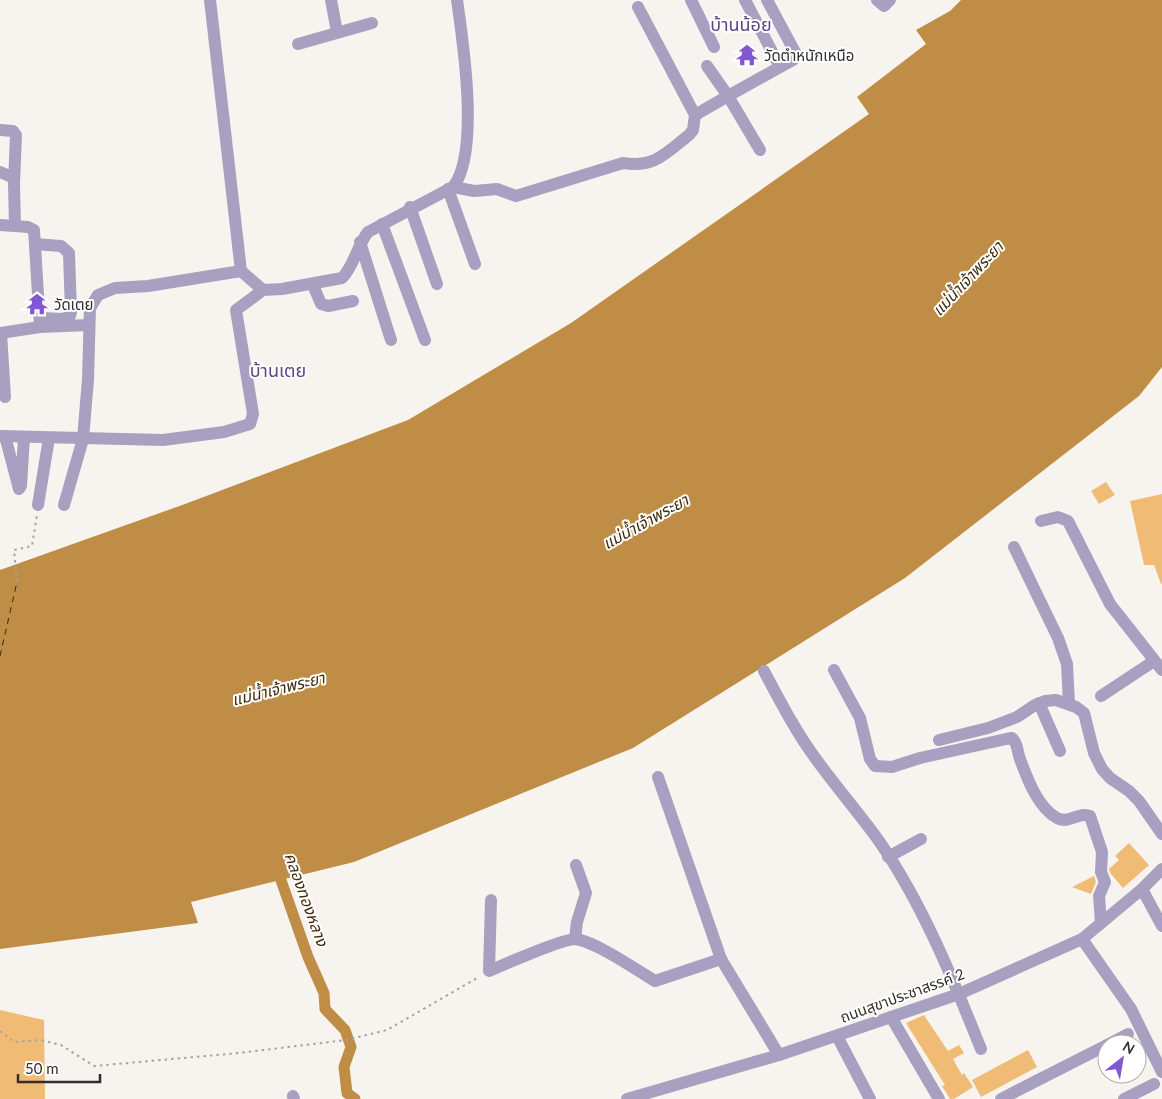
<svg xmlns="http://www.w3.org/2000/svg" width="1162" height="1099" font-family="Lato,'Noto Sans Thai',sans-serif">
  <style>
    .water { fill: #bf8d46 }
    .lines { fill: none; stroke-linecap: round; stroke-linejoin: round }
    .canal { stroke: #bf8d46; stroke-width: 11 }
    .ferry { stroke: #412c0c; stroke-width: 1; stroke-dasharray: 6 5; stroke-linecap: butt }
    .building { fill: #f0bc75 }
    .path { stroke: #a7a4a0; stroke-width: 2; stroke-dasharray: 2.5 4; stroke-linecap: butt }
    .minor { stroke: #a7a0c1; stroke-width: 12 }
    .labels { text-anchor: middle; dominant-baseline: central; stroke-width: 4; stroke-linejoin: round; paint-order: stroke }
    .poi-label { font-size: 15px; fill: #312f2d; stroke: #fff; text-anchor: start }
    .street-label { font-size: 15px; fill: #312f2d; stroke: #fff }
    .water-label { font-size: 16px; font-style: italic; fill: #412c0c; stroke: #fff }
    .quarter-label { font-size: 18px; fill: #5a4886; stroke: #fff }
  </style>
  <rect width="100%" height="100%" fill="#f7f4ef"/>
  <polygon class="water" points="961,0 1162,0 1162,367 1139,396 905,578 633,748 354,862 191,902 198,923 0,949 0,570 185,504 408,420 571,323 869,114 857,97 926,44 916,30 950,11"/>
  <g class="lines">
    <polyline class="canal" points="276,866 308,957 324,993 325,1009 345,1030 351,1047 344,1067 347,1093 355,1099"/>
    <polyline class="ferry" points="0,656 17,582"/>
  </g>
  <g class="building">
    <polygon points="1106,482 1115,495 1099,504 1091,491"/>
    <polygon points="1162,494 1162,584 1161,584 1154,565 1144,565 1130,501"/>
    <polygon points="1129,843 1149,865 1123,888 1111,874 1109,869 1119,860 1115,856"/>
    <polygon points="1094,876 1096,882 1091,894 1072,887"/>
    <polygon points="0,1010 44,1020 45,1099 0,1099"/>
    <polygon points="924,1015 948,1051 959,1045 964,1053 953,1059 962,1075 964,1073 973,1087 954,1099 950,1099 942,1086 945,1085 906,1023"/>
    <polygon points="1028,1050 1037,1067 981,1097 972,1080"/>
  </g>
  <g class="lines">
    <g class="path">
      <polyline points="17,582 14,550 32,546 37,515"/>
      <polyline points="0,1031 14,1042 41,1040 61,1045 94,1066 239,1053 346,1040 387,1030 479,977"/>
    </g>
    <g class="minor">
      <polyline points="331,0 337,32"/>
      <polyline points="691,0 714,47"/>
      <polyline points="745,0 780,67 728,96 760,150"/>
      <polyline points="767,0 796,54 793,60 780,67"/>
      <polyline points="877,0 884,6 890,0"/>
      <polyline points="298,44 372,23"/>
      <polyline points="695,115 728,96 707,66"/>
      <polyline points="0,130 13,131 16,135 14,184 15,226"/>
      <polyline points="0,172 14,178"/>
      <path d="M453,187L474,191L497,189L516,196L623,163C655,168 666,153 689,135L693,130L695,115L638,7"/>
      <polyline points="448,189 475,264"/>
      <polyline points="410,207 437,284"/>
      <polyline points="382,224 425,340"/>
      <polyline points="0,225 28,227 34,230 40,327"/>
      <polyline points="360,242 391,340"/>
      <polyline points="35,244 61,246 69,253 71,312 70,316 63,319 40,318"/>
      <path d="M241,271L263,290L282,289L342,278C354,266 357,246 368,232L453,187C480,153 463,42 457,0"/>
      <polyline points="313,285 321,304 328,306 353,301"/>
      <polyline points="0,333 40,327 89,325"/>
      <polyline points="1,333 5,397"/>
      <polyline points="0,436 163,440 224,432 250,424 253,414 236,310 263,290"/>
      <polyline points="5,436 19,489 21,486 24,437"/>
      <polyline points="38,505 49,438"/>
      <polyline points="64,505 83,439 88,379 90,308 98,295 115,288 148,286 241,271 210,0"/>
      <polyline points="1041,521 1058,517 1068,521 1110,604 1162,670"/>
      <polyline points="1014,547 1058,638 1067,664 1069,704"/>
      <path d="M834,670L860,718L870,759L875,766L892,767L920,758L1006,739L1012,738C1018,743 1017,752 1020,759C1027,778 1038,808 1057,818C1068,825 1079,811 1090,816L1102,852L1101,872L1105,882L1099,896L1101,923"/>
      <path d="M764,671C780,701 796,732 816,759C836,787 859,813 879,841C922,903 953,979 981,1049"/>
      <polyline points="1101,696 1154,661"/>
      <polyline points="1039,703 1060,751"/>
      <polyline points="939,740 988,728 1017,717 1035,705 1045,701 1056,700 1076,707 1084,713 1094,753 1102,769 1110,778 1129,791 1139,801 1162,834"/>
      <polyline points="658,777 721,959 779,1055"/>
      <polyline points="888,857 921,839"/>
      <polyline points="1142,889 1162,926"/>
      <path d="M491,900L489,971C503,965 564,938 576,939C598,943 635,969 655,981L721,959"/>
      <polyline points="575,939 577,922 586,893 576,865"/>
      <polyline points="1082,939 1131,1009 1162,1072"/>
      <polyline points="891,1017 939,1099"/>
      <polyline points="837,1036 870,1099"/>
      <polyline points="1109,1044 1128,1034"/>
      <polyline points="293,1096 294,1099"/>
      <polyline points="627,1099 779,1055 959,994 1082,939 1142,889 1162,869"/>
      <polyline points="1001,1099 1107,1045"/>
      <polyline points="1124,1099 1154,1084"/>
    </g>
  </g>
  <defs>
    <g id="temple-bare" transform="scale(1.725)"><path d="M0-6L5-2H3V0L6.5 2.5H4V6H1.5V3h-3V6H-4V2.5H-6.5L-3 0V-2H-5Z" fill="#8158d2" stroke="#fff" stroke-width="2.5" paint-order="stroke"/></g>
  </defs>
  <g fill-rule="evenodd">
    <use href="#temple-bare" x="747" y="55"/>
    <use href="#temple-bare" x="37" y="304"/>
  </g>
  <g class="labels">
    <g class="poi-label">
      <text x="764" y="55">วัดตำหนักเหนือ</text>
      <text x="54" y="304">วัดเตย</text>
    </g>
    <g class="street-label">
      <text transform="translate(902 995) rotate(-20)">ถนนสุขาประชาสรรค์ 2</text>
    </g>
    <g class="water-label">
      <text transform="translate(967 278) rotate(-47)">แม่น้ำเจ้าพระยา</text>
      <text transform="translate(645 521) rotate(-29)">แม่น้ำเจ้าพระยา</text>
      <text transform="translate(278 688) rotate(-14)">แม่น้ำเจ้าพระยา</text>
      <text transform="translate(307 899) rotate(70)">คลองทองหลาง</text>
    </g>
    <g class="quarter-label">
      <text x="741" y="24">บ้านน้อย</text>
      <text x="278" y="370">บ้านเตย</text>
    </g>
  </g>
  <g transform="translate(1122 1059) rotate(31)"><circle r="24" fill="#ffffff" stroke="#adacab"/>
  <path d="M0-4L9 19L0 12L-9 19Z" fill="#8158d2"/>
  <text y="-8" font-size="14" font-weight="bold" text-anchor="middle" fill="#312f2d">N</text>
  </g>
  <path d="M18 1074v8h82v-8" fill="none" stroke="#312f2d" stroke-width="2.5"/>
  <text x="25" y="1074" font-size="15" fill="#312f2d" stroke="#ffffff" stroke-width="4" paint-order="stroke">50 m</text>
</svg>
